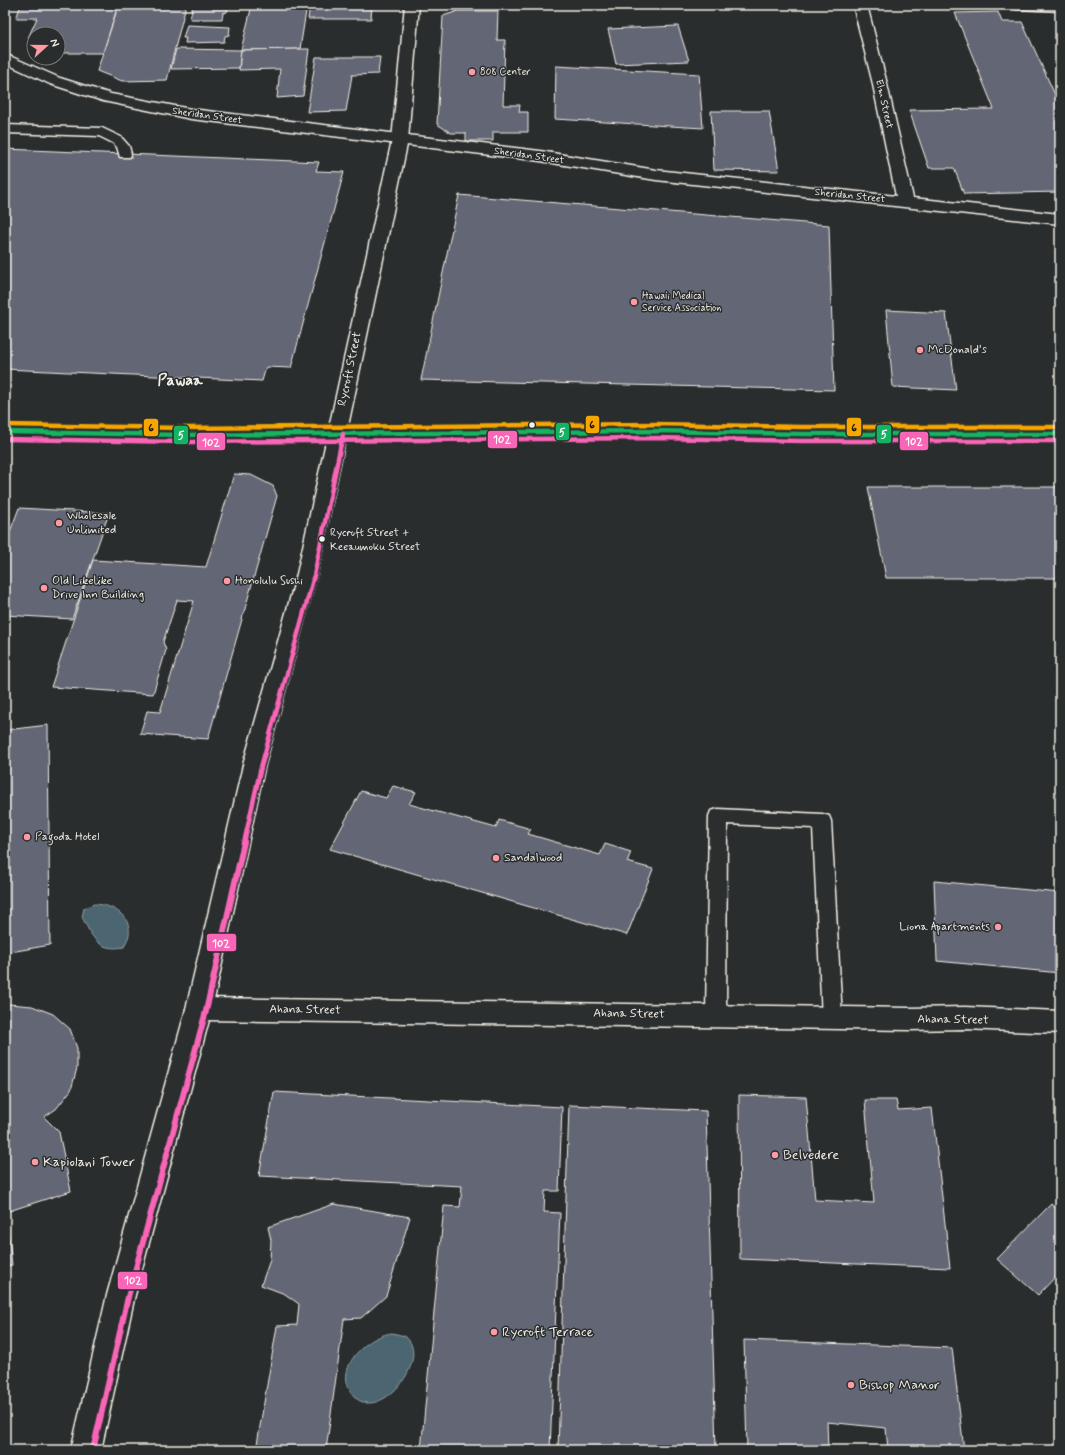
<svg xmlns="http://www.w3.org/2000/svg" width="1065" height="1455" font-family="Mynerve,sans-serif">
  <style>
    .water { fill: #4c6671; stroke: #8f9ea1 }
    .building { fill: #636674; stroke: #f4f1e8 }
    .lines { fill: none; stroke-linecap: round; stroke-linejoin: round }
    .service-casing { stroke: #f4f1e8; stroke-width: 3 }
    .minor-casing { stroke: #f4f1e8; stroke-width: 3 }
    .tertiary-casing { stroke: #f4f1e8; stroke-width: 3 }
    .secondary-casing { stroke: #f4f1e8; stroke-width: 3 }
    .service { fill: #2a2d2e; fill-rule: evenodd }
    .minor { fill: #2a2d2e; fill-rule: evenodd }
    .tertiary { fill: #2a2d2e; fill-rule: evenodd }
    .secondary { fill: #2a2d2e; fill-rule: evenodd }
    .bus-1-casing { stroke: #2a2d2e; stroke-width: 8 }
    .bus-2-far1-casing { stroke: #2a2d2e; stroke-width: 8 }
    .bus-2-casing { stroke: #2a2d2e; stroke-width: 9 }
    .bus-3-casing { stroke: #2a2d2e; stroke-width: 8 }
    .bus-1 { stroke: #13b361; stroke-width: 4.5 }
    .bus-2-far1 { stroke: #fa66b7; stroke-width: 4.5 }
    .bus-2 { stroke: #fa66b7; stroke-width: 6 }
    .bus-3 { stroke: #f7a600; stroke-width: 4.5 }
    .poi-dot { fill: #ff9aa2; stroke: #2a2d2e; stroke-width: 1.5 }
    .bus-dot { fill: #f4f1e8; stroke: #2a2d2e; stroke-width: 1.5 }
    .labels { text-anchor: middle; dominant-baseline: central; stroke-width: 3; stroke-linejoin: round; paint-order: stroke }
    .far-poi-label { font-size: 10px; fill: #f4f1e8; stroke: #2a2d2e; text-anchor: start }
    .far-street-label { font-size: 10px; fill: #f4f1e8; stroke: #2a2d2e }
    .bus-label { font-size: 11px; fill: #f4f1e8; stroke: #2a2d2e; text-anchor: start }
    .poi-label { font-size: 12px; fill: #f4f1e8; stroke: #2a2d2e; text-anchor: start }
    .street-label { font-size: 12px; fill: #f4f1e8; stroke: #2a2d2e }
    .near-poi-label { font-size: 14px; fill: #f4f1e8; stroke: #2a2d2e; text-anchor: start }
    .district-label { font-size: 16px; font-weight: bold; fill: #f4f1e8; stroke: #2a2d2e }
    .line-badge { stroke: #2a2d2e; stroke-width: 1.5 }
    .badge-label { font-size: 11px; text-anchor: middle; font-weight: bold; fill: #fff }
    .pale-badge-label { font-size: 11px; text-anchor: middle; font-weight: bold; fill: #111 }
  </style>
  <rect width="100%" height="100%" fill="#2a2d2e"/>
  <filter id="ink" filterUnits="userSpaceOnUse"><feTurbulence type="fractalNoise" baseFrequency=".025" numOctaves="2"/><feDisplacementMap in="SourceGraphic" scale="8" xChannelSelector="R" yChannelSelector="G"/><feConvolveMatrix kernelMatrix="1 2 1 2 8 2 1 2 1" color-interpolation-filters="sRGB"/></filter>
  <g filter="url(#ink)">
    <g class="water">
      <path d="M94,904C110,904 132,915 129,935C128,939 125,944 124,947C98,952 92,937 82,917L84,908Z"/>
      <path d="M392,1333C396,1334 403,1335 406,1337C432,1361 378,1424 354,1396C331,1370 366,1336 392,1333Z"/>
    </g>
    <g class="building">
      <polygon points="21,5 118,5 103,53 58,53 58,34 34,34 34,42 28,38 37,18 16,18"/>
      <polygon points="151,5 186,5 167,80 122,81 97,71 118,7 151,6"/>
      <polygon points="193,5 228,5 227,12 223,13 222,19 190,19"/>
      <polygon points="252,5 307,5 300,49 241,50"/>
      <polygon points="310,5 372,5 371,19 308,19"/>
      <polygon points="458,11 498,11 497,40 505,40 503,105 520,105 519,112 528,112 528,132 493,132 493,141 466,141 466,133 451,133 437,124 443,16"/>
      <polygon points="998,12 1002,22 1022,22 1060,106 1060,192 964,194 954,168 929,168 909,110 994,109 955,13"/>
      <polygon points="187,25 230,27 229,35 225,36 224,42 185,43 186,38 183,38"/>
      <polygon points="678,26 689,61 616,64 608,29"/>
      <polygon points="176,49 241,50 239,68 171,69"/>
      <polygon points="300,49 309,49 303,96 277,98 280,69 239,70 241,50"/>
      <polygon points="316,57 380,57 378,74 352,75 346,111 307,112"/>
      <polygon points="556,66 699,74 703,128 555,119"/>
      <polygon points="711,111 769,111 779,171 714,170"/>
      <polygon points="5,149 319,162 316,171 344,172 291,368 266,367 262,381 5,369"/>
      <polygon points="459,195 829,225 834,390 421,380"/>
      <polygon points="886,310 946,313 956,390 893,387"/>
      <polygon points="234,474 251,475 273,486 277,496 208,739 140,734 147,711 160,712 194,601 177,600 163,642 166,650 153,694 51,687 93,560 206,567"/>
      <polygon points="868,487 1060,487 1060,578 886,578"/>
      <polygon points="19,508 109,513 72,619 5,615 5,545"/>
      <polygon points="5,714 6,730 48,725 50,945 5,953"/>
      <polygon points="393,786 416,792 409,804 496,828 499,820 531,829 528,834 600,855 605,844 631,852 627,862 653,869 627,935 330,849 361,791 386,798"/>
      <polygon points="934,881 1060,893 1060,973 937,961"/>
      <polygon points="9,1004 32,1006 53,1014 70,1029 77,1048 77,1068 71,1090 56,1109 44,1117 59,1132 71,1191 6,1212 12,1265 5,1267 5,1005"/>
      <polygon points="274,1092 562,1107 559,1191 545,1191 544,1212 560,1213 550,1450 421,1450 444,1206 460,1207 462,1186 259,1176"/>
      <polygon points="739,1095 806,1097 815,1200 874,1203 865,1100 896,1100 898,1110 932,1108 950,1268 740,1259"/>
      <polygon points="569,1105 706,1111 716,1450 558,1450"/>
      <polygon points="334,1204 410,1217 386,1296 361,1318 344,1319 326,1450 256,1450 277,1326 297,1325 299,1304 285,1294 261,1285 270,1260 271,1240 268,1227"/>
      <polygon points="1051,1204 1060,1212 1060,1272 1038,1295 997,1259"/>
      <polygon points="744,1340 952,1348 964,1450 888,1450 886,1428 827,1422 828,1450 747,1450"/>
    </g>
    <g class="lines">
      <g class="service-casing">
        <g id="service">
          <polygon points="5,125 102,128 121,137 129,146 131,154 130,157 120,157 117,147 113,143 99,136 5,133"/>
          <polygon points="718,809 822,814 829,816 831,821 842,1018 839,1024 832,1027 825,1024 822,1018 813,828 727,824 726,1016 723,1022 716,1025 709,1022 706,1016 709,816 711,811"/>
        </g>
      </g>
      <g class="minor-casing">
        <g id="minor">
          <polygon points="853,5 867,5 886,80 913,198 1060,214 1060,224 656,180 540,161 191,119 103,101 50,84 5,63 5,54 60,78 111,94 191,109 540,151 656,170 896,196 872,80"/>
          <polygon points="1010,5 1060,5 1060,11 1017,9 1012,8"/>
          <polygon points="199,998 909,1008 965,1007 1060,1011 1060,1033 965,1029 909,1030 199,1020 190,1017 186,1009 190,1001"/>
        </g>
      </g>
      <g class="tertiary-casing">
        <polygon id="tertiary" points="405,5 419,5 408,140 317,574 265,765 212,1009 135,1295 101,1450 71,1450 107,1295 186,1009 243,765 297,574 392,140"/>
      </g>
      <g class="secondary-casing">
        <polygon id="secondary" points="655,425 801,428 1060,428 1060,440 801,440 655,437 186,441 5,438 5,426 186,429"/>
      </g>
      <use href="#service" class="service"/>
      <use href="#minor" class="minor"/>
      <use href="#tertiary" class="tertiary"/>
      <use href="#secondary" class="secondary"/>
      <g class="bus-1-casing">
        <polyline id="bus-1" points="5,432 186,435 655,431 801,434 1060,434"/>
      </g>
      <g class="bus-2-far1-casing">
        <g id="bus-2-far1">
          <polyline points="5,439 186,442 655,438 801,441 1060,441"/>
          <polyline points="244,843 261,767 314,576 343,434"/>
        </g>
      </g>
      <g class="bus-2-casing">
        <polyline id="bus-2" points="93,1450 128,1297 206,1011 244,842"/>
      </g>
      <g class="bus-3-casing">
        <polyline id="bus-3" points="5,425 186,428 655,424 801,427 1060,427"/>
      </g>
      <use href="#bus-1" class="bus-1"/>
      <use href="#bus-2-far1" class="bus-2-far1"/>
      <use href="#bus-2" class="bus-2"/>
      <use href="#bus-3" class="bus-3"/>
    </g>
  </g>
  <g class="poi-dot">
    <circle cx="472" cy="72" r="4"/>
    <circle cx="634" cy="302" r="4"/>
    <circle cx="920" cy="350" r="4"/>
    <circle cx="59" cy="523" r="4"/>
    <circle cx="227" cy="581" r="4"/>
    <circle cx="44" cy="588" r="4"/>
    <circle cx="27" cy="837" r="4"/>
    <circle cx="496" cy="858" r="4"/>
    <circle cx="998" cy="927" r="4"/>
    <circle cx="775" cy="1155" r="4"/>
    <circle cx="35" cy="1162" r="4"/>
    <circle cx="494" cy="1332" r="4"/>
    <circle cx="851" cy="1385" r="4"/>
  </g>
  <g class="bus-dot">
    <circle cx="532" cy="425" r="3.5"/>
    <circle cx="322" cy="539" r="3.5"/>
  </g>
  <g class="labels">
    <g class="far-poi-label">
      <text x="480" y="72">808 Center</text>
      <text x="642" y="296">Hawaii Medical<tspan x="642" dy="12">Service Association</tspan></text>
    </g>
    <g class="far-street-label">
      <text transform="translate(884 104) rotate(77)">Elm Street</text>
      <text transform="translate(207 116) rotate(8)">Sheridan Street</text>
      <text transform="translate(529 156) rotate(8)">Sheridan Street</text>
      <text transform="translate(850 196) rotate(6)">Sheridan Street</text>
    </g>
    <g class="bus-label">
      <text x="330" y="533">Rycroft Street +<tspan x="330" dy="14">Keeaumoku Street</tspan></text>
    </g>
    <g class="poi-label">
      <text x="928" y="350">McDonald's</text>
      <text x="67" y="516">Wholesale<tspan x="67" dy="14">Unlimited</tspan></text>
      <text x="52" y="581">Old Likelike<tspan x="52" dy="14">Drive Inn Building</tspan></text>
      <text x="235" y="581">Honolulu Sushi</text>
      <text x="35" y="837">Pagoda Hotel</text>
      <text x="504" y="858">Sandalwood</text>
      <text x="990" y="927" text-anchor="end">Liona Apartments</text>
    </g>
    <g class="street-label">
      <text transform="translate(350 369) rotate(-78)">Rycroft Street</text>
      <text transform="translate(305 1010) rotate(1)">Ahana Street</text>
      <text transform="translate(629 1014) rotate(1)">Ahana Street</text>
      <text transform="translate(953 1020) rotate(1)">Ahana Street</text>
    </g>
    <g class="near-poi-label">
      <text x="783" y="1155">Belvedere</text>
      <text x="43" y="1162">Kapiolani Tower</text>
      <text x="502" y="1332">Rycroft Terrace</text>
      <text x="859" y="1385">Bishop Manor</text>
    </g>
    <g class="district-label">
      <text x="180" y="380">Pawaa</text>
    </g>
  </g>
  <g class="line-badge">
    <rect x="585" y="415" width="15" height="19" rx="4" fill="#f7a600"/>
    <rect x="846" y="417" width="16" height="20" rx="4" fill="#f7a600"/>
    <rect x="143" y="418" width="16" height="19" rx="4" fill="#f7a600"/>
    <rect x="555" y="422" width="15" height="19" rx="4" fill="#13b361"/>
    <rect x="876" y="424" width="16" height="20" rx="4" fill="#13b361"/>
    <rect x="173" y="425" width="16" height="20" rx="4" fill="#13b361"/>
    <rect x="487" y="430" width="31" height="19" rx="4" fill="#fa66b7"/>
    <rect x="899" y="431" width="30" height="20" rx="4" fill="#fa66b7"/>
    <rect x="196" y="432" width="30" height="19" rx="4" fill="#fa66b7"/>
    <rect x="206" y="933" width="31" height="19" rx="4" fill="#fa66b7"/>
    <rect x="117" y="1271" width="31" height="19" rx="4" fill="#fa66b7"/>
  </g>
  <g class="badge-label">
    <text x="562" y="436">5</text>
    <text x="884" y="438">5</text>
    <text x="181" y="439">5</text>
    <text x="502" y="443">102</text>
    <text x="914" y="445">102</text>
    <text x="211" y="446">102</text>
    <text x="221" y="947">102</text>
    <text x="133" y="1284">102</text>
  </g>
  <g class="pale-badge-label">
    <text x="592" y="428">6</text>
    <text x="854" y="431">6</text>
    <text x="151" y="431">6</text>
  </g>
  <rect width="1065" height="1455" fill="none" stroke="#2a2d2e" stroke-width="20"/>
  <rect x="10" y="10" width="1045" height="1435" fill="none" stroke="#f4f1e8" stroke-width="1.5" filter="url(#ink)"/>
  <g transform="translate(46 46) rotate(69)"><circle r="19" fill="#2a2d2e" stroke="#7b7b78"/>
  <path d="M0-3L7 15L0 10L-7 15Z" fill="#ff9aa2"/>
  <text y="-6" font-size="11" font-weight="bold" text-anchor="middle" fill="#f4f1e8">N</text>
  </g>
</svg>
